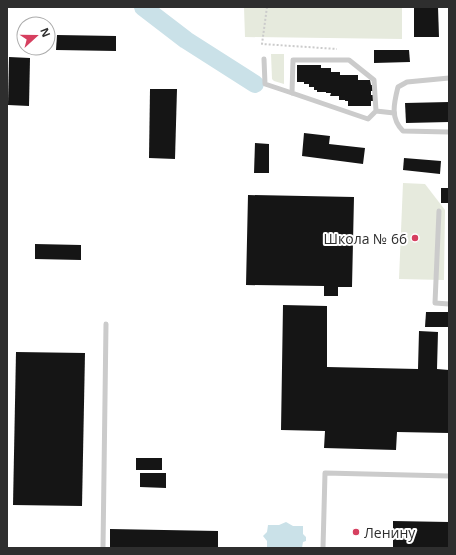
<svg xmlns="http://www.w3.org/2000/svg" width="456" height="555" font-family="'Open Sans',sans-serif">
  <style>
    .green { fill: #e6eadd }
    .water { fill: #cae1e8 }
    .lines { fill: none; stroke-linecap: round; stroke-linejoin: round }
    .river { stroke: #cae1e8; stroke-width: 18 }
    .building { fill: #151515 }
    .path { stroke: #cbcbcb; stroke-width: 2; stroke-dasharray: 2 2; stroke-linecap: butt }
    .lane { stroke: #cbcbcb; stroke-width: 5 }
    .poi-dot { fill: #d63f5f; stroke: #fff; stroke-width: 1.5 }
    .labels { text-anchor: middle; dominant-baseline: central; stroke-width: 4; stroke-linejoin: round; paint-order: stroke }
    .poi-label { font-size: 14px; fill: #2e2e2e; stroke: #fff; text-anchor: end }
  </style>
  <rect width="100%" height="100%" fill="#fff"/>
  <g class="green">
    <polygon points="244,7 402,7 402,39 245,37"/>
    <polygon points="271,54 284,54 284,84 274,81 272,79"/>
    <polygon points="403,183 425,184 445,210 444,280 399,279"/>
  </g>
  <polygon class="water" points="286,522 293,526 303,526 303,534 306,537 306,541 303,542 302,548 267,548 267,541 263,536 267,532 268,525 279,525"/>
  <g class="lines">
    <polyline class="river" points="143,7 186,40 255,84"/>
  </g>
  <g class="building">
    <polygon points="414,7 438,7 439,37 414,37"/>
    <polygon points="57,35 116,36 116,51 56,50"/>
    <polygon points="374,50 409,50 410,62 374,63"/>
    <polygon points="9,57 30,58 29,106 8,105"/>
    <polygon points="297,65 321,65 321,68 331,68 331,72 340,72 340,75 358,75 358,80 370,80 371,85 373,85 373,91 371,91 371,95 373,95 373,101 371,101 371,106 348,106 348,101 345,101 345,100 339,100 339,96 330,96 331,93 326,93 326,92 317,92 317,90 314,90 314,87 309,87 309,84 304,84 304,82 297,82"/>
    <polygon points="150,89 177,89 175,159 149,158"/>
    <polygon points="449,102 449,122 406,123 405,103"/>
    <polygon points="304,133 330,136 329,144 365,148 363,164 302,156"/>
    <polygon points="255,143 269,144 269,173 254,173"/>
    <polygon points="404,158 441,161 440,174 403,170"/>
    <rect x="441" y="188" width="8" height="15"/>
    <polygon points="248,195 354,197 352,287 338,287 338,296 324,296 324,286 246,285"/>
    <polygon points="35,244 81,245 81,260 35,259"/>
    <polygon points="283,305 327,306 327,367 418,369 419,331 438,332 437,369 449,370 449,433 397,432 396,450 324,448 325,431 281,430"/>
    <polygon points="426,312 449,312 449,327 425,327"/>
    <polygon points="16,352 85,353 82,506 13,505"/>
    <rect x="136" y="458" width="26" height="12"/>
    <polygon points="140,473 166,473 166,488 140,487"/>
    <polygon points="393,521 449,522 449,548 393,548"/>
    <polygon points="110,529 218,531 218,548 110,548"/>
  </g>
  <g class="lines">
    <polyline class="path" points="267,7 262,44 337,49"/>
    <g class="lane">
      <polyline points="264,59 265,84 292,93"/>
      <path d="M449,78L407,82L398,87C394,103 390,118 403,131L449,132"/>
      <polyline points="376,111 374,80 349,60 293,60 292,93 368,119 376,111 394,113"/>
      <polyline points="439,211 435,303 449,304"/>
      <polyline points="103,548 106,324"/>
      <polyline points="323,548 325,473 449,476"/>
    </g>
  </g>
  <g class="poi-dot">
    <circle cx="415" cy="238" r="4"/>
    <circle cx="356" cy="532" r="4"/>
  </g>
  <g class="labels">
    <g class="poi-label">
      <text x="407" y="238">Школа № 66</text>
      <text x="364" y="532" text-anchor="start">Ленину</text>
    </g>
  </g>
  <rect width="456" height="555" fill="none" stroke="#2e2e2e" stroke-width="16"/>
  <g transform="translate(36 36) rotate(69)"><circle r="19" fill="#ffffff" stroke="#ababab"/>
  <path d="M0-3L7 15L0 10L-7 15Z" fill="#d63f5f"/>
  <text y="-6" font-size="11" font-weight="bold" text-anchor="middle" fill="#2e2e2e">N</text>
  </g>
</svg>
